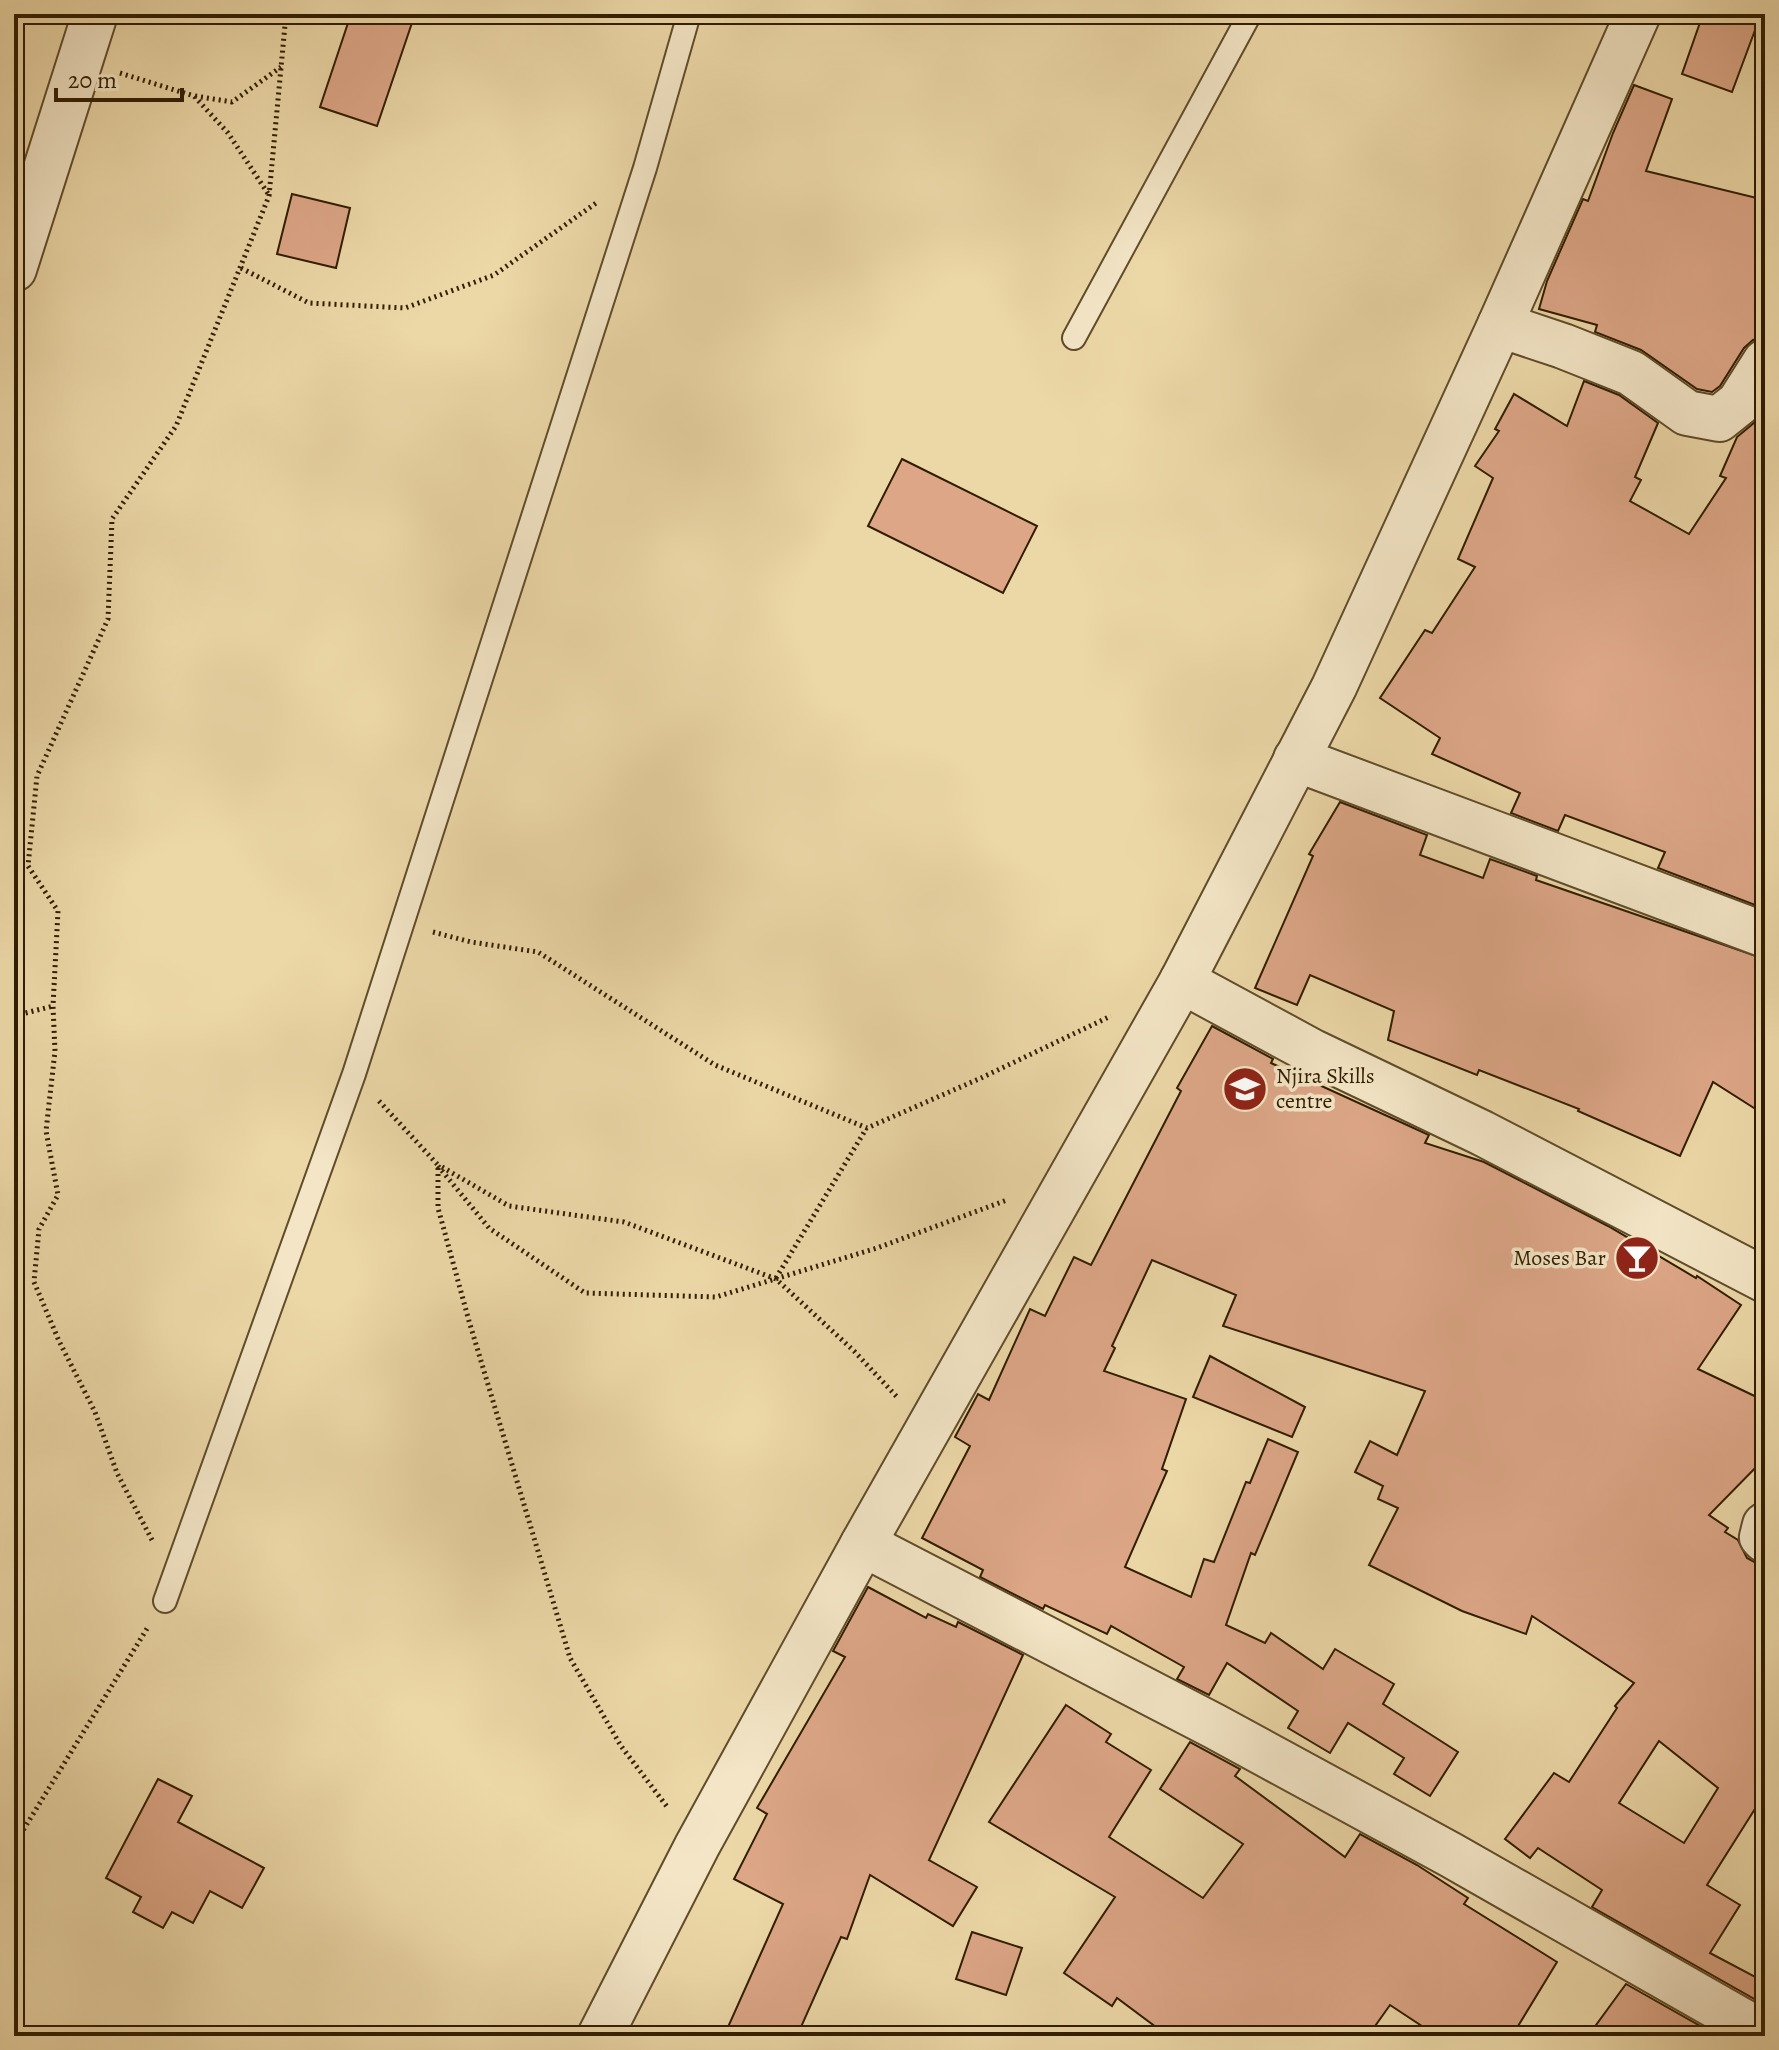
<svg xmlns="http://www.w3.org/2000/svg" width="1779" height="2050" font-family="Alegreya,serif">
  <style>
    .building { fill: #dca687; stroke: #311d01; stroke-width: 2; fill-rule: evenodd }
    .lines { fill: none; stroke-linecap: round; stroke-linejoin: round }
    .service-casing { stroke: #604c2a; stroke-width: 26 }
    .minor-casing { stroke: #604c2a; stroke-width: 48 }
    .path { stroke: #311d01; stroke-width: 5; stroke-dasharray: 2 4; stroke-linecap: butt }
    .service { stroke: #f3e5c6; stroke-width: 22 }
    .minor { stroke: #f3e5c6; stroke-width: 44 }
    .labels { text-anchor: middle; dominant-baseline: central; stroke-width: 7; stroke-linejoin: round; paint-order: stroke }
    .poi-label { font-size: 22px; fill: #311d01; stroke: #f3e5c6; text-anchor: start }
  </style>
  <rect width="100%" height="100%" fill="#ecd7a7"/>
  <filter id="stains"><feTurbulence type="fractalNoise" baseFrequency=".0025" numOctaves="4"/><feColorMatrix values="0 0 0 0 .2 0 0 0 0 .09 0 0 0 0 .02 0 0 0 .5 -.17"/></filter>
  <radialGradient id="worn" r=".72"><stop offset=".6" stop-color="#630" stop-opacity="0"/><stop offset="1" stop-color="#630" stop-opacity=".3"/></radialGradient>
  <g class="building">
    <polygon points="351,14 415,14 377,126 320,107"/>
    <polygon points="1703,14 1761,14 1732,92 1682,74"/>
    <polygon points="1634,85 1672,99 1646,171 1765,200 1765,337 1753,340 1744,348 1720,386 1712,392 1697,389 1641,350 1595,332 1597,325 1539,309 1547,281 1583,199 1588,201 1613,133"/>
    <polygon points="292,194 350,208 336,268 277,254"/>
    <polygon points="1584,381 1619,395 1658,423 1635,477 1641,480 1630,501 1689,534 1726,478 1720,476 1737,437 1755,422 1765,409 1765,882 1755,905 1658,868 1665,852 1565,815 1558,831 1511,813 1520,793 1432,754 1440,738 1380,698 1425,630 1432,633 1475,567 1458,559 1493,478 1475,466 1499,431 1495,429 1514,394 1567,426"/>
    <polygon points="902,459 1037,526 1003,593 868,526"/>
    <polygon points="1340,802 1427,835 1420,855 1483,878 1490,859 1537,876 1536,880 1765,959 1765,1115 1713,1082 1680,1156 1578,1111 1579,1109 1479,1070 1477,1075 1388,1040 1394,1011 1310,975 1297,1005 1255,988 1313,856 1309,854"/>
    <path d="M1212,1026L1273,1059L1271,1063L1429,1135L1425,1143L1484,1162L1608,1226L1696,1278L1697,1276L1741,1305L1698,1369L1765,1401V1458L1709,1515L1728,1528L1725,1532L1738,1540L1747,1558L1758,1564H1765V1793L1707,1885L1740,1905L1710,1953L1765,1982V2005L1592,1907L1602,1890L1538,1848L1530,1858L1505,1839L1554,1773L1569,1782L1617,1708L1615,1706L1634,1683L1532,1616L1526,1634L1462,1611L1369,1565L1398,1508L1378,1499L1383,1486L1355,1472L1370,1441L1397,1455L1425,1391L1223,1326L1236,1295L1152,1260L1112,1346L1115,1348L1104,1371L1186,1399L1162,1469L1167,1471L1125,1567L1191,1597L1204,1559L1214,1562L1246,1482L1250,1483L1268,1439L1298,1452L1255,1555L1251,1553L1226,1625L1265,1643L1271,1633L1323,1669L1335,1649L1394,1684L1383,1704L1458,1752L1430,1796L1394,1774L1404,1758L1348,1723L1330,1753L1288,1728L1298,1711L1227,1663L1209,1695L1177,1679L1184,1667L1111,1626L1107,1634L1045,1605L1043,1609L980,1577L983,1570L922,1538L970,1446L955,1437L978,1394L989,1400L1030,1309L1045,1316L1074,1257L1091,1265L1181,1091L1177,1088ZM1659,1741L1718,1788L1684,1843L1619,1803Z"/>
    <polygon points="1210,1356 1305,1407 1292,1437 1193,1397"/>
    <polygon points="868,1587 926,1618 928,1614 956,1627 958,1622 1023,1655 929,1860 977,1887 953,1926 870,1875 847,1939 841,1937 797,2036 724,2036 783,1904 734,1879 767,1814 757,1808 845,1657 833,1651"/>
    <polygon points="1066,1705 1111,1734 1106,1742 1151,1770 1109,1837 1203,1898 1243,1844 1160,1789 1190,1742 1240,1769 1235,1776 1345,1857 1360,1834 1417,1865 1468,1898 1464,1904 1557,1962 1512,2036 1437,2036 1390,2005 1368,2036 1168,2036 1117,1998 1112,2006 1064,1973 1115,1897 989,1822"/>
    <polygon points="158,1779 192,1796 178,1822 264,1868 242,1908 210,1891 193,1923 172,1912 163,1928 133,1912 141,1897 106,1878"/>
    <polygon points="972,1932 1022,1948 1006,1995 956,1979"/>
    <polygon points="1626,1984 1718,2036 1588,2036"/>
  </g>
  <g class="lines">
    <g class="service-casing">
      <g id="service">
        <polyline points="1074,338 1250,14"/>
        <polyline points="165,1601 354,1074 645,168 689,14"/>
      </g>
    </g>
    <g class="minor-casing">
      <g id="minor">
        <polyline points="14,269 95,14"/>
        <polyline points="1500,325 1563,346 1631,373 1687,413 1719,419 1739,403 1765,362"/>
        <polyline points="1296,759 1765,935"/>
        <polyline points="1182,981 1313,1052 1482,1133 1765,1280"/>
        <polyline points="1765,1525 1762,1537 1765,1540"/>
        <polyline points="863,1544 1214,1726 1451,1855 1765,2034"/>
        <polyline points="600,2036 697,1846 863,1544 1182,981 1334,687 1500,325 1638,14"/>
      </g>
    </g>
    <g class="path">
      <polyline points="120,73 194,96 228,133 269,195"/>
      <polyline points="195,96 232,102 281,67"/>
      <polyline points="241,268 309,303 405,308 494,275 599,201"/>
      <polyline points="433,932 471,942 538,952 715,1065 867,1128 981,1078 1111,1016"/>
      <polyline points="14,1016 53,1006"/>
      <polyline points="379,1101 438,1165 438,1208 469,1321 570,1658 621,1746 668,1808"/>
      <polyline points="438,1166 489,1228 585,1293 716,1297 877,1248 1007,1200"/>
      <polyline points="442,1167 509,1206 624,1222 776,1279 854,1351 898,1398"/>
      <polyline points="776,1278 866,1129"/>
      <polyline points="152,1540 117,1473 95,1412 59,1341 34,1282 39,1229 58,1195 46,1131 55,1051 53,1006 58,911 28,866 37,776 108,619 112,519 176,426 269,196 286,14"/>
      <polyline points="14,1845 148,1627"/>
    </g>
    <use href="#service" class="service"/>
    <use href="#minor" class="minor"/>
  </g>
  <defs>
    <g id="school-disc" transform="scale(2.3)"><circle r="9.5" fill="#8f2418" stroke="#f3e5c6"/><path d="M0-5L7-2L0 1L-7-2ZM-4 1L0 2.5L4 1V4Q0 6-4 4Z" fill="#fff"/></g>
    <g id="bar-disc" transform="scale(2.3)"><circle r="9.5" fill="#8f2418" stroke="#f3e5c6"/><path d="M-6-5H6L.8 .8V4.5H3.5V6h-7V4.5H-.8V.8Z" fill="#fff"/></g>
  </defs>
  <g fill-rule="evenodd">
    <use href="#school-disc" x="1245" y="1089"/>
    <use href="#bar-disc" x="1637" y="1258"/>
  </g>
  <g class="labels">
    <g class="poi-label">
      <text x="1276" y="1076">Njira Skills<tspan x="1276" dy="25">centre</tspan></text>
      <text x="1606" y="1258" text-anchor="end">Moses Bar</text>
    </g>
  </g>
  <rect width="1779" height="2050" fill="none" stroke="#ecd7a7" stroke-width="48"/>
  <rect x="16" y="16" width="1747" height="2018" fill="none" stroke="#311d01" stroke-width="4"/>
  <rect x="24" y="24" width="1731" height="2002" fill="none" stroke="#311d01" stroke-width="2"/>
  <path d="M56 88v12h126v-12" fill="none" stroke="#311d01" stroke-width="4"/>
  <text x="68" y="88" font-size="24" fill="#311d01" stroke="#f3e5c6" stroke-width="6" paint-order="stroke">20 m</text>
  <rect width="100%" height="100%" filter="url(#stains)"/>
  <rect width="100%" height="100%" fill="url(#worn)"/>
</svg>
